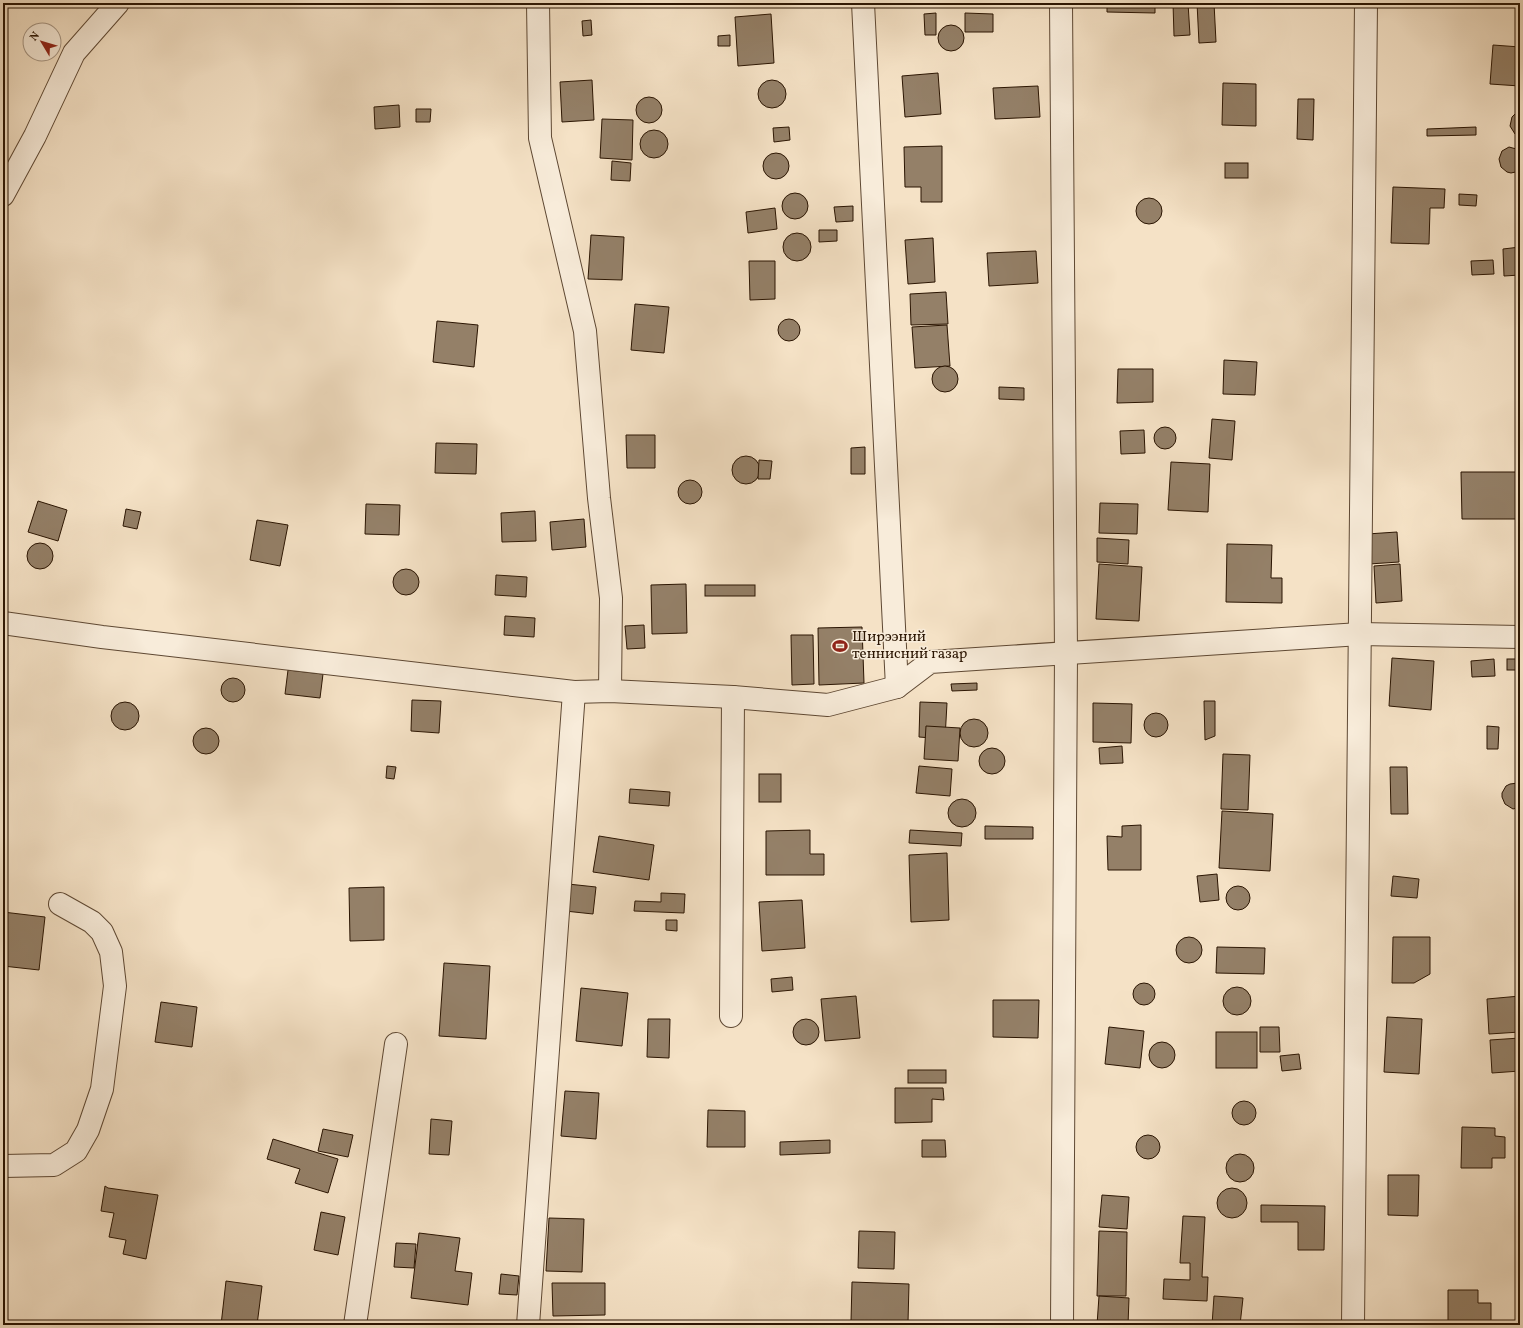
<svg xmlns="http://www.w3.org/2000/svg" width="1523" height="1328" font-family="Vollkorn,serif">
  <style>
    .building { fill: #948068; stroke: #2b1502 }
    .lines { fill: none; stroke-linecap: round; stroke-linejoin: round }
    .minor-casing { stroke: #5e4833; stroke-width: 24 }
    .minor { stroke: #f8ecda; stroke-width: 22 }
    .labels { text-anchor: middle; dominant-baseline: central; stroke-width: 3; stroke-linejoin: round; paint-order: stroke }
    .poi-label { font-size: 15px; fill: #2b1502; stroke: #f8ecda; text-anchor: start }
  </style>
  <rect width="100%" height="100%" fill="#f5e2c6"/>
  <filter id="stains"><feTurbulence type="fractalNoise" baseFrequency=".005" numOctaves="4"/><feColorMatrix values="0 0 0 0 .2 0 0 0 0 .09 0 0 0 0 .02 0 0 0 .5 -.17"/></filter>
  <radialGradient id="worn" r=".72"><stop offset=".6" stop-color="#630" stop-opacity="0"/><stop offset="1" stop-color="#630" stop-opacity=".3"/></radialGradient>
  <g class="building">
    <polygon points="1107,3 1155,3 1155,13 1107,12"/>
    <polygon points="1173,3 1188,3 1190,35 1174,36"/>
    <polygon points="1197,3 1214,3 1216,42 1199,43"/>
    <polygon points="936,13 936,35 925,35 924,14"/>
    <polygon points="965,13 993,14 993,32 965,32"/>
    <polygon points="771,14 774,63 738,66 735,17"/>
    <polygon points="591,20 592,35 583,36 582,21"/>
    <circle cx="951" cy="38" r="13"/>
    <polygon points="730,35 730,46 718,46 718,36"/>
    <polygon points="1493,45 1520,47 1520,86 1490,84"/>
    <polygon points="938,73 941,114 905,117 902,76"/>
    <polygon points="592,80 594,120 562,122 560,82"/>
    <circle cx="772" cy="94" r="14"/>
    <polygon points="1223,83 1256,84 1256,126 1222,125"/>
    <polygon points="1038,86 1040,117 995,119 993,88"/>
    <circle cx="649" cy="110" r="13"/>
    <polygon points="1298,99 1314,99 1313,140 1297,139"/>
    <polygon points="399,105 400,127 375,129 374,107"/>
    <polygon points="416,109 431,109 430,122 416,122"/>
    <polygon points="1519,110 1520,110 1520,137 1515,134 1510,126 1512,117"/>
    <polygon points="602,119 633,120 632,160 600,158"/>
    <polygon points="789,127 790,140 774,142 773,128"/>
    <polygon points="1476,127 1476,135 1427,136 1427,129"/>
    <circle cx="654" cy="144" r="14"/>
    <polygon points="942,146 942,202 921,202 921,187 905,187 904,147"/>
    <polygon points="1509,147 1520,150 1520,171 1511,173 1507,172 1501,167 1499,159 1502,151"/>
    <circle cx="776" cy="166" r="13"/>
    <polygon points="612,161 631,163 630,181 611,180"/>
    <rect x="1225" y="163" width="23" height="15"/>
    <polygon points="1393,187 1445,189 1444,208 1430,208 1429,244 1391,243"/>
    <circle cx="795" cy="206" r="13"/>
    <polygon points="1459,194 1477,195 1476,206 1459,205"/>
    <circle cx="1149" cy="211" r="13"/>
    <polygon points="853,206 853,221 836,222 834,207"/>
    <polygon points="775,208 777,229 748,233 746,212"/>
    <polygon points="819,230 837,230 837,241 819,242"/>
    <circle cx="797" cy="247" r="14"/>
    <polygon points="591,235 624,237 622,280 588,279"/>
    <polygon points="933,238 935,282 908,284 905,240"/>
    <polygon points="1520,247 1520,275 1504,276 1503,249"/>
    <polygon points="1036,251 1038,283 989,286 987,253"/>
    <polygon points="1493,260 1494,274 1472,275 1471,261"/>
    <polygon points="749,261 775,261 775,299 750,300"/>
    <polygon points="946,292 948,324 911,325 910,294"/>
    <polygon points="635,304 669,307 664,353 631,350"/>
    <circle cx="789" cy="330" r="11"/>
    <polygon points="437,321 478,325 474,367 433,362"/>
    <polygon points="947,325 950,366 915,368 912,327"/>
    <polygon points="1224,360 1257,362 1255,395 1223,394"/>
    <circle cx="945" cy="379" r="13"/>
    <polygon points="1118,369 1153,369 1153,402 1117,403"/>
    <polygon points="999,387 1024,388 1024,400 999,399"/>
    <polygon points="1212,419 1235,421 1232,460 1209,458"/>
    <circle cx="1165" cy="438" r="11"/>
    <polygon points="1144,430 1145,453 1121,454 1120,431"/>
    <polygon points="626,435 655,435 655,468 627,468"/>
    <polygon points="436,443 477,444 476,474 435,473"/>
    <polygon points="865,447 865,474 851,474 851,448"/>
    <circle cx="746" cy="470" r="14"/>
    <polygon points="759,460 772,461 770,479 758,479"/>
    <polygon points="1171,462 1210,464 1208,512 1168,510"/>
    <polygon points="1461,472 1520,472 1520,519 1462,519"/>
    <circle cx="690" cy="492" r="12"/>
    <polygon points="38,501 67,510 58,541 28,532"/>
    <polygon points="1100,503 1138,504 1137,534 1099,533"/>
    <polygon points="366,504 400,505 399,535 365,534"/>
    <polygon points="126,509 141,512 137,529 123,526"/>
    <polygon points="535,511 536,541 502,542 501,513"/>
    <polygon points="584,519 586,547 552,550 550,522"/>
    <polygon points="257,520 288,525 280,566 250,560"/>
    <polygon points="1397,532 1399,562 1369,564 1367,534"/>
    <polygon points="1097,538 1129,540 1128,564 1097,562"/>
    <circle cx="40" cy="556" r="13"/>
    <polygon points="1227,544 1272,545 1271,578 1282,578 1282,603 1226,602"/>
    <polygon points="1099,564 1142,567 1139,621 1096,619"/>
    <polygon points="1400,564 1402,601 1376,603 1374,566"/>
    <circle cx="406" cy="582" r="13"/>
    <polygon points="496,575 527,577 526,597 495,595"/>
    <polygon points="686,584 687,633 652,634 651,585"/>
    <rect x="705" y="585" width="50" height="11"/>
    <polygon points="505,616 535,618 534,637 504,635"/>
    <polygon points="644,625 645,648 627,649 625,626"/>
    <polygon points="862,627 864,683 819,685 818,628"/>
    <polygon points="791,635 813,635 814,684 792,685"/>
    <polygon points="1392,658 1434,661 1431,710 1389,706"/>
    <polygon points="1494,659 1495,676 1472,677 1471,661"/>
    <rect x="1507" y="659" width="13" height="11"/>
    <polygon points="288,670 323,674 320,698 285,694"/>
    <circle cx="233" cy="690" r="12"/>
    <polygon points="977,683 977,690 952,691 951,684"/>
    <polygon points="412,700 441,701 439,733 411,731"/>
    <polygon points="1204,701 1215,701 1215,736 1205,740"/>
    <polygon points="920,702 947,703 945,739 919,737"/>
    <circle cx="125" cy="716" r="14"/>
    <polygon points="1093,703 1132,704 1131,743 1093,742"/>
    <circle cx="1156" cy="725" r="12"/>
    <circle cx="974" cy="733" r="14"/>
    <polygon points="926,726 960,728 958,761 924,759"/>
    <polygon points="1487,726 1499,727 1498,749 1487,749"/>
    <circle cx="206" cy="741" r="13"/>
    <polygon points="1122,746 1123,763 1100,764 1099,748"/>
    <circle cx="992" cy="761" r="13"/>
    <polygon points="1223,754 1250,755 1248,810 1221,809"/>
    <polygon points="387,766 396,767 394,779 386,778"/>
    <polygon points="919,766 952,769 950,796 916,793"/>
    <polygon points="1390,767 1407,767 1408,814 1391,814"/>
    <rect x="759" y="774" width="22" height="28"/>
    <polygon points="1518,783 1520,784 1520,807 1513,809 1505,804 1502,797 1502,793 1506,786 1510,784"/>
    <polygon points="630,789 670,792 669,806 629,803"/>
    <circle cx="962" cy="813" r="14"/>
    <polygon points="1222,811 1273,814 1270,871 1219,868"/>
    <polygon points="1141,825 1141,870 1108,870 1107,836 1122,837 1122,826"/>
    <polygon points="985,826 1033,827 1033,839 985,839"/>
    <polygon points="810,830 810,854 824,854 824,875 766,875 766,831"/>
    <polygon points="910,830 962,833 961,846 909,843"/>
    <polygon points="599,836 654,845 649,880 593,872"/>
    <polygon points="947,853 949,920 911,922 909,855"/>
    <polygon points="1217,874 1219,900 1200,902 1197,876"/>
    <polygon points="1393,876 1419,879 1417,898 1391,896"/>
    <polygon points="568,884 596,887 593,914 565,911"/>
    <circle cx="1238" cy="898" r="12"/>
    <polygon points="384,887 384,940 350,941 349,888"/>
    <polygon points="661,893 685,894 684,913 634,911 635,901 661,902"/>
    <polygon points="802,900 805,948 762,951 759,902"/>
    <polygon points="3,912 45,917 39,970 3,966"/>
    <polygon points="666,920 677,920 677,931 666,930"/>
    <polygon points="1393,937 1430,937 1430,974 1414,983 1392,983"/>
    <circle cx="1189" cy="950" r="13"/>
    <polygon points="1217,947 1265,948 1264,974 1216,973"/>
    <polygon points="444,963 490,966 486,1039 439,1036"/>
    <polygon points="792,977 793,990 772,992 771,979"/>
    <circle cx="1144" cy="994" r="11"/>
    <circle cx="1237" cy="1001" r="14"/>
    <polygon points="581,988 628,993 622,1046 576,1041"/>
    <polygon points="856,996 860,1038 825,1041 821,999"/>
    <polygon points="1520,996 1520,1032 1489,1034 1487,999"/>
    <polygon points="993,1000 1039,1000 1038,1038 993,1037"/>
    <polygon points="161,1002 197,1007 192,1047 155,1042"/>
    <polygon points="1387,1017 1422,1019 1419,1074 1384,1072"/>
    <circle cx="806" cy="1032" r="13"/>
    <polygon points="648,1019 670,1019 669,1058 647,1057"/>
    <polygon points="1109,1027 1144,1031 1140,1068 1105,1064"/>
    <polygon points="1260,1027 1279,1027 1280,1052 1260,1052"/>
    <rect x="1216" y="1032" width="41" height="36"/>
    <polygon points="1520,1038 1520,1071 1492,1073 1490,1040"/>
    <circle cx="1162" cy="1055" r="13"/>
    <polygon points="1299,1054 1301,1069 1282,1071 1280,1056"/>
    <rect x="908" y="1070" width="38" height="13"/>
    <polygon points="895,1088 943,1088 944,1100 932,1099 932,1122 895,1123"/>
    <polygon points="565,1091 599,1093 596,1139 561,1136"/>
    <polygon points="1520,1091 1520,1109 1517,1102 1517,1098"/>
    <circle cx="1244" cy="1113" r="12"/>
    <polygon points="708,1110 745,1111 745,1147 707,1147"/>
    <polygon points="431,1119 452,1121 449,1155 429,1154"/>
    <polygon points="1462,1127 1495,1128 1495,1136 1505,1137 1505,1158 1492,1158 1492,1168 1461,1168"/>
    <polygon points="323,1129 353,1135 348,1157 318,1151"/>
    <circle cx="1148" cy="1147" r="12"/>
    <polygon points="273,1139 338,1159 328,1193 295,1183 300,1169 267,1159"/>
    <polygon points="830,1140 830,1153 780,1155 780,1142"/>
    <polygon points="922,1140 945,1140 946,1157 922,1157"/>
    <circle cx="1240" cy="1168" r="14"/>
    <polygon points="1388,1175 1419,1175 1418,1216 1388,1215"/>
    <polygon points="105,1186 108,1188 158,1195 146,1259 123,1254 126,1240 109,1237 114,1213 101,1211"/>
    <circle cx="1232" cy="1203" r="15"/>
    <polygon points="1102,1195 1129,1197 1127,1229 1099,1227"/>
    <polygon points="1261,1205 1325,1206 1324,1250 1298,1250 1298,1222 1261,1222"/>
    <polygon points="321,1212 345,1217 338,1255 314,1250"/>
    <polygon points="1183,1216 1205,1217 1202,1277 1208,1277 1207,1301 1163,1299 1164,1279 1190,1280 1190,1263 1180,1263"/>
    <polygon points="549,1218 584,1219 582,1272 546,1271"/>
    <polygon points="859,1231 895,1232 894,1269 858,1268"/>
    <polygon points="1099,1231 1127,1232 1126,1296 1097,1296"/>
    <polygon points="419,1233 460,1238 455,1271 472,1273 468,1305 411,1298"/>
    <polygon points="396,1243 416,1244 414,1268 394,1267"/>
    <polygon points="501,1274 519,1276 517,1295 499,1294"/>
    <polygon points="226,1281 262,1286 257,1325 221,1325"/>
    <polygon points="852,1282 909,1284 908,1322 851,1321"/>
    <polygon points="552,1283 605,1283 605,1315 553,1316"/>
    <polygon points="1448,1290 1478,1290 1478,1303 1491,1303 1491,1325 1448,1325"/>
    <polygon points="1099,1296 1129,1298 1128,1325 1097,1325"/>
    <polygon points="1214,1296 1243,1298 1240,1325 1212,1325"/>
  </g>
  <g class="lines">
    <g class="minor-casing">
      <g id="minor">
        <polyline points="538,3 540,138 585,331 599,498 611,598 610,691"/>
        <polyline points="863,3 897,687"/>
        <polyline points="1061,3 1066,653 1062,1325"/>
        <polyline points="3,195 35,136 74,53 118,3"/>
        <polyline points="3,623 102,637 574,692 610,691 733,697 828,705 897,687 930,662 1360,634 1520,637"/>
        <polyline points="731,1016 733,697"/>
        <polyline points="3,1166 54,1165 76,1151 88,1130 102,1089 115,986 111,952 102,932 92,922 60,904"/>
        <polyline points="355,1325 396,1044"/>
        <polyline points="528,1325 574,692"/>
        <polyline points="1353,1325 1366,3"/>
      </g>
    </g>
    <use href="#minor" class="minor"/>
  </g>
  <defs>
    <g id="stadium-bare" transform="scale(1.2)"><path d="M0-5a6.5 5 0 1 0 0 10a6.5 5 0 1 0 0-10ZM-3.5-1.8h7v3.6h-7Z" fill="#8f2418" stroke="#f8ecda" stroke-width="2.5" paint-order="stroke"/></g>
  </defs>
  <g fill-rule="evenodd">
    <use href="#stadium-bare" x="840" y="646"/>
  </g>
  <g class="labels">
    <g class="poi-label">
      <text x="852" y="637">Ширээний<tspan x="852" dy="17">теннисний газар</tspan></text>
    </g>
  </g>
  <rect width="1523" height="1328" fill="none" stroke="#f5e2c6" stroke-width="16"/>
  <rect x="4" y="4" width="1515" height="1320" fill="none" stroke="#2b1502" stroke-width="2"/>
  <rect x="8" y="8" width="1507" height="1312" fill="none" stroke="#2b1502"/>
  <g transform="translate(42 42) rotate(308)"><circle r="19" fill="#f8ecda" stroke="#a69684"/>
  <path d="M0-3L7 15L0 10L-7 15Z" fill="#8f2418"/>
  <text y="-6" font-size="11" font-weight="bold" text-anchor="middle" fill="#2b1502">N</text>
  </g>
  <rect width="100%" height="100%" filter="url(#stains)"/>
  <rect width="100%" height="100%" fill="url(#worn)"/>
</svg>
